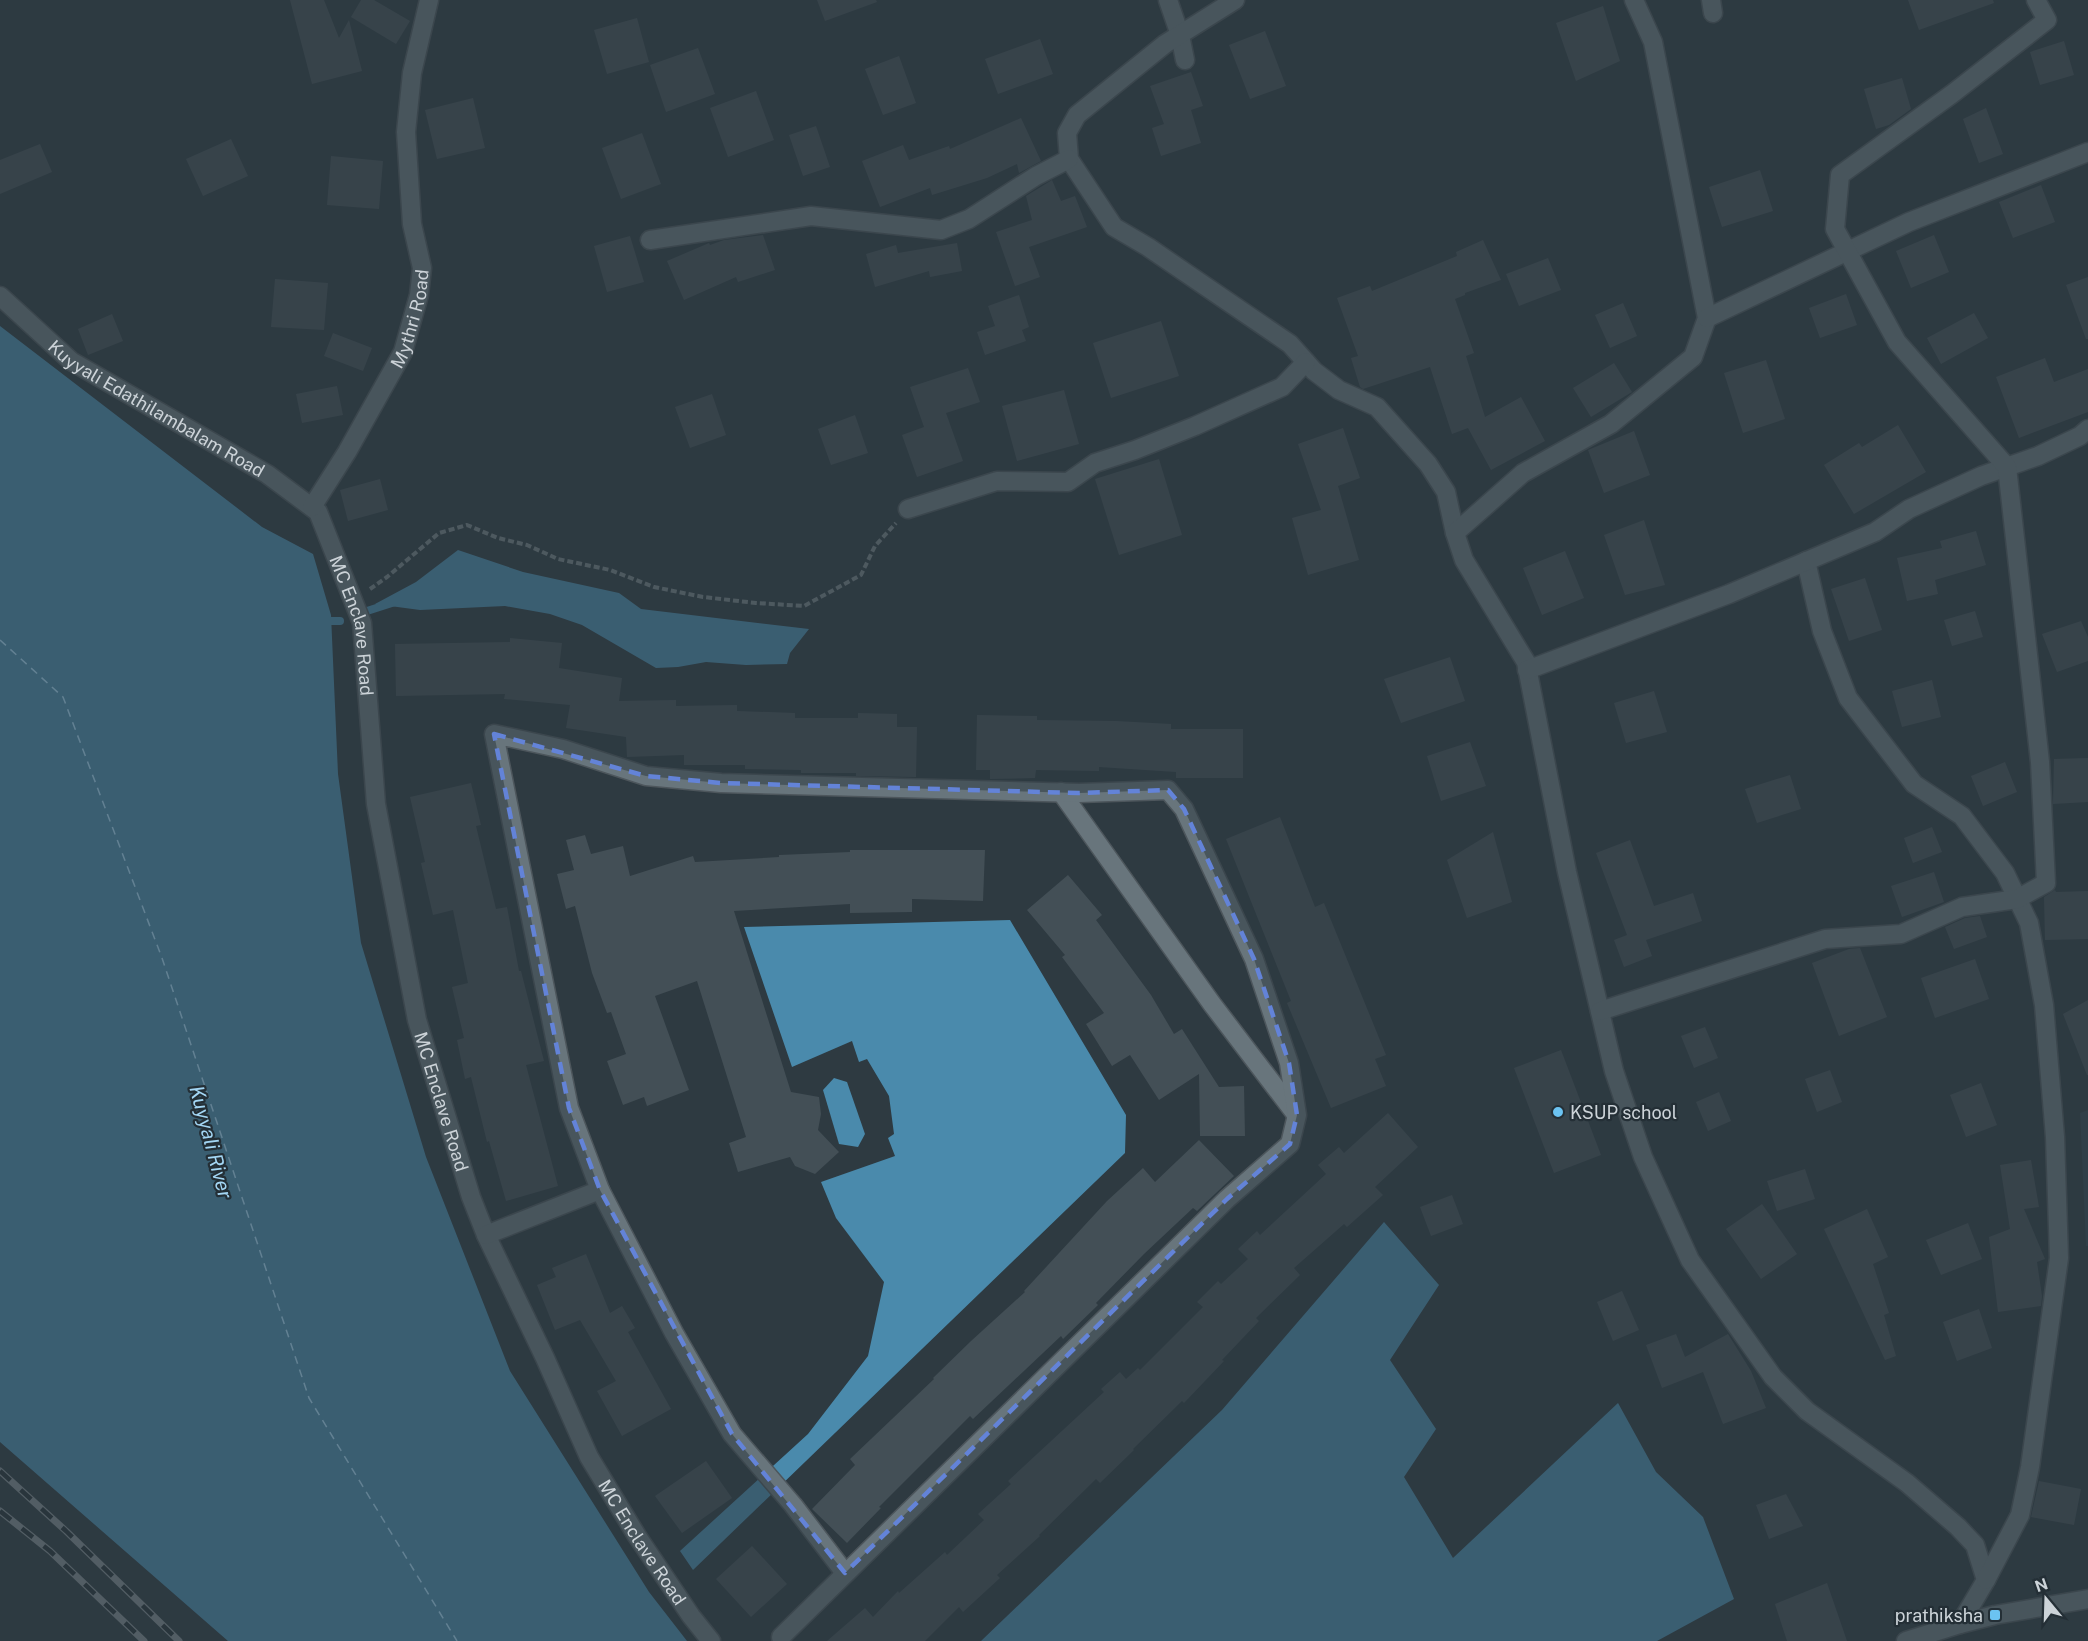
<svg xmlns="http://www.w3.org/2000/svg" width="2088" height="1641" font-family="'Public Sans',sans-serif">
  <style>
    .built { fill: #334650 }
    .water { fill: #4a8aac }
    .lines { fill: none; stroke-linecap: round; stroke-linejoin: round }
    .stream { stroke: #4a8aac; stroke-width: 8 }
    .ferry { stroke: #a3d6f4; stroke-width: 1.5; stroke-dasharray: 8 6; stroke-linecap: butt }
    .building { fill: #434f56 }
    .street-casing { stroke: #4d565c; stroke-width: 21 }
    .secondary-casing { stroke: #4d565c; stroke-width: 21 }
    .path { stroke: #747e84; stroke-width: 4; stroke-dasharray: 6 3; stroke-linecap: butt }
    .street { stroke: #68757c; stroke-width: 18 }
    .secondary { stroke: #68757c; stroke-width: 18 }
    .rail-casing { stroke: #7f888e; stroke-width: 7 }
    .rail { stroke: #242f36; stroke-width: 4.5; stroke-dasharray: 14; stroke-linecap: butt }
    .marked { fill: none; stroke: #6383d8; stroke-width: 4.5; stroke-dasharray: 12 8; stroke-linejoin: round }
    .poi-dot { fill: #6bc3f2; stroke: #242f36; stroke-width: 2 }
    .labels { text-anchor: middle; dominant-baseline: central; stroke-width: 4.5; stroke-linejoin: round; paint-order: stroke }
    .street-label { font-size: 18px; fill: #ccd3d8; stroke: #242f36 }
    .poi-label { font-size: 18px; fill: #ccd3d8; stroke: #242f36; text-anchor: start }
    .water-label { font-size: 20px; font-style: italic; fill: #a3d6f4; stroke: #242f36 }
  </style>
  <rect width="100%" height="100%" fill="#2e3a41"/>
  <polygon class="built" points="2088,1110 2088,1246 2086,1246 2080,1113"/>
  <g class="water">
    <polygon points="0,326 262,527 313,554 331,615 338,774 361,943 426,1157 510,1371 649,1592 687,1641 228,1641 0,1442"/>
    <polygon points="458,550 523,572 619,593 641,609 809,629 790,653 787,664 746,665 706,662 678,667 656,668 582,625 550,614 505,606 420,610 375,604 416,582"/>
    <polygon points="1010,920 1126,1115 1125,1153 693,1570 680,1551 808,1434 868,1356 884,1282 836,1218 821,1182 895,1156 888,1138 894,1134 889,1096 867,1059 859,1062 852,1041 792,1067 744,927"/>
    <polygon points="834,1078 847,1082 865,1134 858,1147 839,1144 823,1090"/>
    <polygon points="1384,1222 1439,1285 1390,1360 1436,1429 1404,1477 1453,1558 1618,1403 1656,1472 1703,1517 1734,1599 1657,1641 981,1641 1222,1410"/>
  </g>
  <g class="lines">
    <g class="stream">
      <polyline points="367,611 395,602"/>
      <polyline points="331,621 340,621"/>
    </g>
    <polyline class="ferry" points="0,640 63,697 162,958 309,1398 457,1641"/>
  </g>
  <g class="building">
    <polygon points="290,0 324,0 339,38 349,20 362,71 312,84"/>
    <polygon points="361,0 374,0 410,21 396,44 351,17"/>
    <polygon points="817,0 876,0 877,2 825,21"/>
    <polygon points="1908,0 1993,0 1994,3 1919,30"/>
    <polygon points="1603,6 1620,61 1576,81 1556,23"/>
    <polygon points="637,18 649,62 607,74 594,30"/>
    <polygon points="1265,31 1286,86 1250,99 1229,45"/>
    <polygon points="1040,39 1053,74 998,94 985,59"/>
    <polygon points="2064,41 2074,75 2040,85 2030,52"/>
    <polygon points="698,48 715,94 666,112 650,65"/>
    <polygon points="899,56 916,103 883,115 865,69"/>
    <polygon points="1191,72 1203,106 1191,110 1201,143 1161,156 1152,128 1164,124 1150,86"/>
    <polygon points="1902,78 1911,109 1889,125 1876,129 1864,89"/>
    <polygon points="756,91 774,140 728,157 710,108"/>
    <polygon points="473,98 485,148 437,159 425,110"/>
    <polygon points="1986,108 2003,154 1979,163 1963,119"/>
    <polygon points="1021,118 1041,161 1019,173 1017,164 987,178 932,195 930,188 880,207 862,161 903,145 909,160 949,146 950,149"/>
    <polygon points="816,126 830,167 803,176 789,135"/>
    <polygon points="642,133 661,184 621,199 602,148"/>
    <polygon points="231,139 248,176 203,196 186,159"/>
    <polygon points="40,144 52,172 0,194 0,160"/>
    <polygon points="331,156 383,161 379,209 327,205"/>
    <polygon points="1760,170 1773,211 1722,227 1709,187"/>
    <polygon points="1052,180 1061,201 1075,196 1087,227 1029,247 1040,277 1015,286 996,232 1032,220 1026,196"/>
    <polygon points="2041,185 2055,222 2013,238 1999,202"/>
    <polygon points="763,235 775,270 738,282 736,277 684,300 667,261 709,243 710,245 724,240"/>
    <polygon points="1934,235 1949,272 1911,288 1896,251"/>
    <polygon points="630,236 644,282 607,292 594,246"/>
    <polygon points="1483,240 1501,280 1465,293 1465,295 1455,299 1474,353 1466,356 1485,417 1521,397 1545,441 1491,470 1468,428 1452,434 1430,367 1363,389 1360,387 1351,358 1358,356 1337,298 1370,286 1372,291 1457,256 1456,252"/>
    <polygon points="957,243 962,271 930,277 929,271 875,287 866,254 896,245 898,253"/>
    <polygon points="1548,258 1561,290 1519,306 1506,274"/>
    <polygon points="2088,277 2088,339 2086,339 2066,285"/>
    <polygon points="275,279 328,283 324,330 271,327"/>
    <polygon points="1846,294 1857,325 1820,338 1809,308"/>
    <polygon points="1019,295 1029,327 1022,330 1026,341 985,355 977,332 995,326 988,306"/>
    <polygon points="1623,303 1637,336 1610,348 1595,315"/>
    <polygon points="1974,313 1988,338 1941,364 1927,338"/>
    <polygon points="112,314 123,341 88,355 78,329"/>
    <polygon points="1161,321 1179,376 1111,398 1093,343"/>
    <polygon points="333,333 372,348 363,371 324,356"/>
    <polygon points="2045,358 2054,382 2088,369 2088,412 2019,438 1996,377"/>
    <polygon points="1766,360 1785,419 1743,433 1724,373"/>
    <polygon points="1614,363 1632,392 1591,417 1573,388"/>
    <polygon points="968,368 980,402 946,413 963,461 917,477 902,435 924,427 910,387"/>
    <polygon points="337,386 343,415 302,423 296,394"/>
    <polygon points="1064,390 1079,444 1017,461 1002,406"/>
    <polygon points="712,394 726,435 690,448 675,407"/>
    <polygon points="855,415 868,453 831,465 818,429"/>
    <polygon points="1898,425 1926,472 1854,514 1824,465 1859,443 1862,447"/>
    <polygon points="1343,428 1360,478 1338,486 1359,560 1308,575 1292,518 1321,510 1298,444"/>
    <polygon points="1634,431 1650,475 1604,493 1588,450"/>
    <polygon points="1159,459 1182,535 1119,555 1095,479"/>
    <polygon points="380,479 388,510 348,521 340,490"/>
    <polygon points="1644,520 1665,585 1625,595 1604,535"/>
    <polygon points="1976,531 1986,565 1935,580 1938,594 1907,601 1897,558 1942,548 1940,541"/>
    <polygon points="1565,551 1584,598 1542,615 1523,568"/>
    <polygon points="1865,578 1882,630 1849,641 1831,589"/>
    <polygon points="1975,611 1983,637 1952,646 1944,620"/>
    <polygon points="2081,621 2088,637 2088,661 2057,672 2042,634"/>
    <polygon points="510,638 562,643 559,668 622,678 619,701 676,700 676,706 737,705 737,711 795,713 795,718 858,718 858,713 897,714 897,727 917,727 916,777 856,776 856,773 801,773 801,770 745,769 745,765 684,765 684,755 627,757 626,737 566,728 570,705 504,699 505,694 396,696 395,644 510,642"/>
    <polygon points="1450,657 1465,701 1401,723 1384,679"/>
    <polygon points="1932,680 1941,717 1902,727 1892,691"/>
    <polygon points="1654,691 1667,732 1626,743 1614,703"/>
    <polygon points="977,715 1037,716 1037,720 1116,721 1171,724 1171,729 1243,729 1243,778 1176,778 1176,772 1099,767 1099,771 1036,770 1035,778 990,779 990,770 976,770"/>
    <polygon points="1470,742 1486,786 1441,801 1427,756"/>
    <polygon points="2088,758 2088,802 2053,804 2054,759"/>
    <polygon points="2005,762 2017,792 1983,806 1971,776"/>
    <polygon points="1790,775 1801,809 1757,823 1745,789"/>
    <polygon points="471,783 481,825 476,826 496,909 507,907 519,971 521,971 544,1061 526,1065 558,1186 506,1201 489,1141 487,1142 471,1077 465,1079 457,1040 464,1038 452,987 468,983 453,910 433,915 421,863 425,862 410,797"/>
    <polygon points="1280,817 1315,907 1324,903 1386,1055 1375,1059 1386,1086 1331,1108 1287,1003 1291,1001 1226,839"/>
    <polygon points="1932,827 1942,852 1913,863 1904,838"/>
    <polygon points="1493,832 1512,902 1467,918 1447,860"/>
    <polygon points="585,835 591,854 623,846 630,876 693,856 695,862 779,857 779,855 850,852 850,850 985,850 983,901 912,899 912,912 850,913 850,904 734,911 791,1092 819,1097 821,1114 818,1130 839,1152 815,1174 795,1166 790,1157 738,1172 729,1143 746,1137 697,981 655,996 689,1090 647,1106 644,1097 623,1105 607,1061 626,1054 611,1012 607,1013 592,973 575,906 566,909 557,874 574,870 566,840"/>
    <polygon points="1630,840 1654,906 1693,893 1702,921 1646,940 1652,956 1624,967 1614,940 1627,935 1596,853"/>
    <polygon points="1934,872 1944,902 1902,917 1891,886"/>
    <polygon points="1068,875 1102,915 1096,920 1151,995 1174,1034 1182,1029 1219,1087 1244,1086 1245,1136 1200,1136 1199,1074 1159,1100 1130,1055 1112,1066 1086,1024 1104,1013 1062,957 1065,955 1027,910"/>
    <polygon points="2055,890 2056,892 2088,891 2088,939 2045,940 2044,897"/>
    <polygon points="1980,916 1987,937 1954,949 1945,927 1965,918"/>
    <polygon points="1860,948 1887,1017 1839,1036 1812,963 1849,949"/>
    <polygon points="1975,959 1989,999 1935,1018 1921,978"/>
    <polygon points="2088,1000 2088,1075 2087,1075 2063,1014"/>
    <polygon points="1705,1027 1718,1058 1694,1068 1681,1036"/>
    <polygon points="1561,1050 1601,1155 1554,1173 1514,1068"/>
    <polygon points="1830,1070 1842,1102 1817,1112 1805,1079"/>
    <polygon points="1981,1083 1997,1125 1966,1137 1950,1095"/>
    <polygon points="1719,1092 1731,1121 1708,1131 1696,1102"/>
    <polygon points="1388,1113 1418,1147 1375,1187 1383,1195 1347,1227 1344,1224 1294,1268 1300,1275 1256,1318 1259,1321 1222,1360 1224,1361 1184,1403 1182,1401 1133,1449 1134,1450 1100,1483 1096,1479 1039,1535 1040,1536 997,1575 1000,1578 963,1612 959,1607 925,1641 827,1641 865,1608 873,1617 898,1591 899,1593 945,1552 947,1555 984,1520 978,1514 1011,1484 1008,1481 1104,1392 1101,1389 1120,1372 1126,1379 1138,1368 1140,1370 1203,1307 1197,1302 1218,1281 1221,1284 1248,1259 1238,1249 1257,1231 1260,1235 1326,1174 1318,1165 1339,1147 1344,1153"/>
    <polygon points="1199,1140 1234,1176 1197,1211 1193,1208 1144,1254 1096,1303 1098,1305 1063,1339 1061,1336 973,1419 970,1416 879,1507 881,1508 847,1543 812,1509 855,1465 850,1459 934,1379 933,1378 971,1341 1025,1292 1024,1291 1107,1201 1143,1168 1155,1182"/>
    <polygon points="2031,1160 2039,1207 2024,1209 2045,1259 2037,1262 2042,1296 2041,1306 1998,1312 1989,1237 2010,1229 2000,1165"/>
    <polygon points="1805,1169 1815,1199 1777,1211 1767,1181"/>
    <polygon points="1452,1195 1463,1224 1431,1236 1420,1207"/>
    <polygon points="1762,1204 1797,1254 1761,1279 1726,1229"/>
    <polygon points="1867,1209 1888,1257 1873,1264 1889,1313 1884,1315 1896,1356 1885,1360 1824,1229"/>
    <polygon points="1968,1223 1982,1259 1941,1275 1926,1240"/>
    <polygon points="586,1254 610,1313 622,1306 635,1328 628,1332 671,1409 622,1436 597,1391 616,1381 580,1320 555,1330 537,1285 556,1277 552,1268"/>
    <polygon points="1622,1291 1639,1330 1613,1341 1597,1302"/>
    <polygon points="1979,1309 1992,1348 1957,1361 1943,1322"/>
    <polygon points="1676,1334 1685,1357 1728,1334 1751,1371 1766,1408 1723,1424 1703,1372 1662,1388 1646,1345"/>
    <polygon points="706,1461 732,1498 682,1533 655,1496"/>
    <polygon points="2039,1481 2081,1489 2074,1525 2031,1517"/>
    <polygon points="1786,1494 1803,1526 1769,1539 1756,1505"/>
    <polygon points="752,1546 787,1584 751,1617 716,1579"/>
    <polygon points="1827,1583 1847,1641 1787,1641 1775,1604"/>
  </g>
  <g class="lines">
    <g class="street-casing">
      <g id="street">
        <polyline points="1168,0 1180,35 1185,60"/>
        <polyline points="1235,0 1165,44 1077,115 1067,133 1069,159 1114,227 1148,247 1290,344 1314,371 1339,390 1377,407 1428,464 1446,492 1455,533"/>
        <polyline points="1634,0 1653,42 1707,318 1693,357 1611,424 1523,473 1455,533 1464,560 1526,662 1567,872 1614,1071 1643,1157 1690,1260 1773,1377 1807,1411 1907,1483 1958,1527 1975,1545 1986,1580 1960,1624"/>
        <polyline points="1711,0 1713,13"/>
        <polyline points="650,240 811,216 941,230 969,219 1036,176 1069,159"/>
        <path id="s1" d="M0,296L71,361L267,474L318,512L362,623L376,804L417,1020L471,1197L486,1235L545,1358L589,1457L637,1536L691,1616L711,1641"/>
        <polyline points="1707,318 1909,222 2088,152"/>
        <path id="s2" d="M312,507L347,452L403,352L419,295L422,268L412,224L406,132L412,73L429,0"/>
        <polyline points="908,509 997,481 1068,482 1095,463 1135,450 1195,426 1282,387 1306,362"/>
        <polyline points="1806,561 1822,631 1848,698 1914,784 1962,816 2005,873 2029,923 2044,1005 2055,1137 2059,1258 2030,1467 2020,1515 1986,1580"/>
        <polyline points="1527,670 1729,594 1875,532 1909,509 1981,476 2038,456 2080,436 2088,429"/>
        <polyline points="1061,792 1212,1004 1295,1113"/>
        <polyline points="1600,1011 1825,939 1901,934 1962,907 2017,899 2046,883 2040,762 2007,467 1897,342 1835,229 1840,175 1952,94 2047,20 2036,0"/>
        <polyline points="600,1190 674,1333 732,1434 793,1505 845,1573"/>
        <polyline points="486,1235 600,1190 569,1108 494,734 563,749 646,776 721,783 1079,793 1168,790 1184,809 1254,959 1289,1063 1297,1115 1290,1144 1227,1199 781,1637"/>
      </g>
    </g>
    <g class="secondary-casing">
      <polyline id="secondary" points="1906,1641 1960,1624 1995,1615 2088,1599"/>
    </g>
    <polyline class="path" points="370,589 387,577 439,533 467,525 498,538 527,545 558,559 610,570 654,587 703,597 756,603 804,606 861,575 875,546 896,523"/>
    <use href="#street" class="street"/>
    <use href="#secondary" class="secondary"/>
    <g class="rail-casing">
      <g id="rail">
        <polyline points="0,1471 66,1531 179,1641"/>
        <polyline points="0,1511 50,1551 144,1641"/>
      </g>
    </g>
    <use href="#rail" class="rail"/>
  </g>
  <path d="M0 0H2088V1641H0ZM494,734L646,776L721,783L1079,793L1168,790L1184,809L1254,959L1289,1063L1297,1115L1290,1144L1227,1199L845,1573L732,1434L600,1190L569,1108Z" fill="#2e3a41" fill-opacity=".55" fill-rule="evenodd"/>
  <path class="marked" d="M494,734L646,776L721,783L1079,793L1168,790L1184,809L1254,959L1289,1063L1297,1115L1290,1144L1227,1199L845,1573L732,1434L600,1190L569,1108Z"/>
  <g class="poi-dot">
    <circle cx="1558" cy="1112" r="6"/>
    <rect x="1989" y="1609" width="12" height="12" rx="3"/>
  </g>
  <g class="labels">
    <g class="street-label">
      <text stroke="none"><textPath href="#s2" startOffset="214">Mythri Road</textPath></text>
      <text stroke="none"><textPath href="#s1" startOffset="194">Kuyyali Edathilambalam Road</textPath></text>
      <text stroke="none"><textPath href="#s1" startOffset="506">MC Enclave Road</textPath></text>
      <text stroke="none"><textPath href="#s1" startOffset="992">MC Enclave Road</textPath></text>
      <text stroke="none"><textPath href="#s1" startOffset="1478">MC Enclave Road</textPath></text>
    </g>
    <g class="poi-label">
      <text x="1570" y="1112">KSUP school</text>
      <text x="1983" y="1615" text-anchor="end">prathiksha</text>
    </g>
    <g class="water-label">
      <text transform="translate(211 1142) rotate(75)">Kuyyali River</text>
    </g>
  </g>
  <g transform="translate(2046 1599) rotate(341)" stroke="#242f36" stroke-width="4.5" paint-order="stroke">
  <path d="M0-4.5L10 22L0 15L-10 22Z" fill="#ccd3d8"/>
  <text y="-9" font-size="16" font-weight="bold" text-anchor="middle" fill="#ccd3d8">N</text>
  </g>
</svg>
